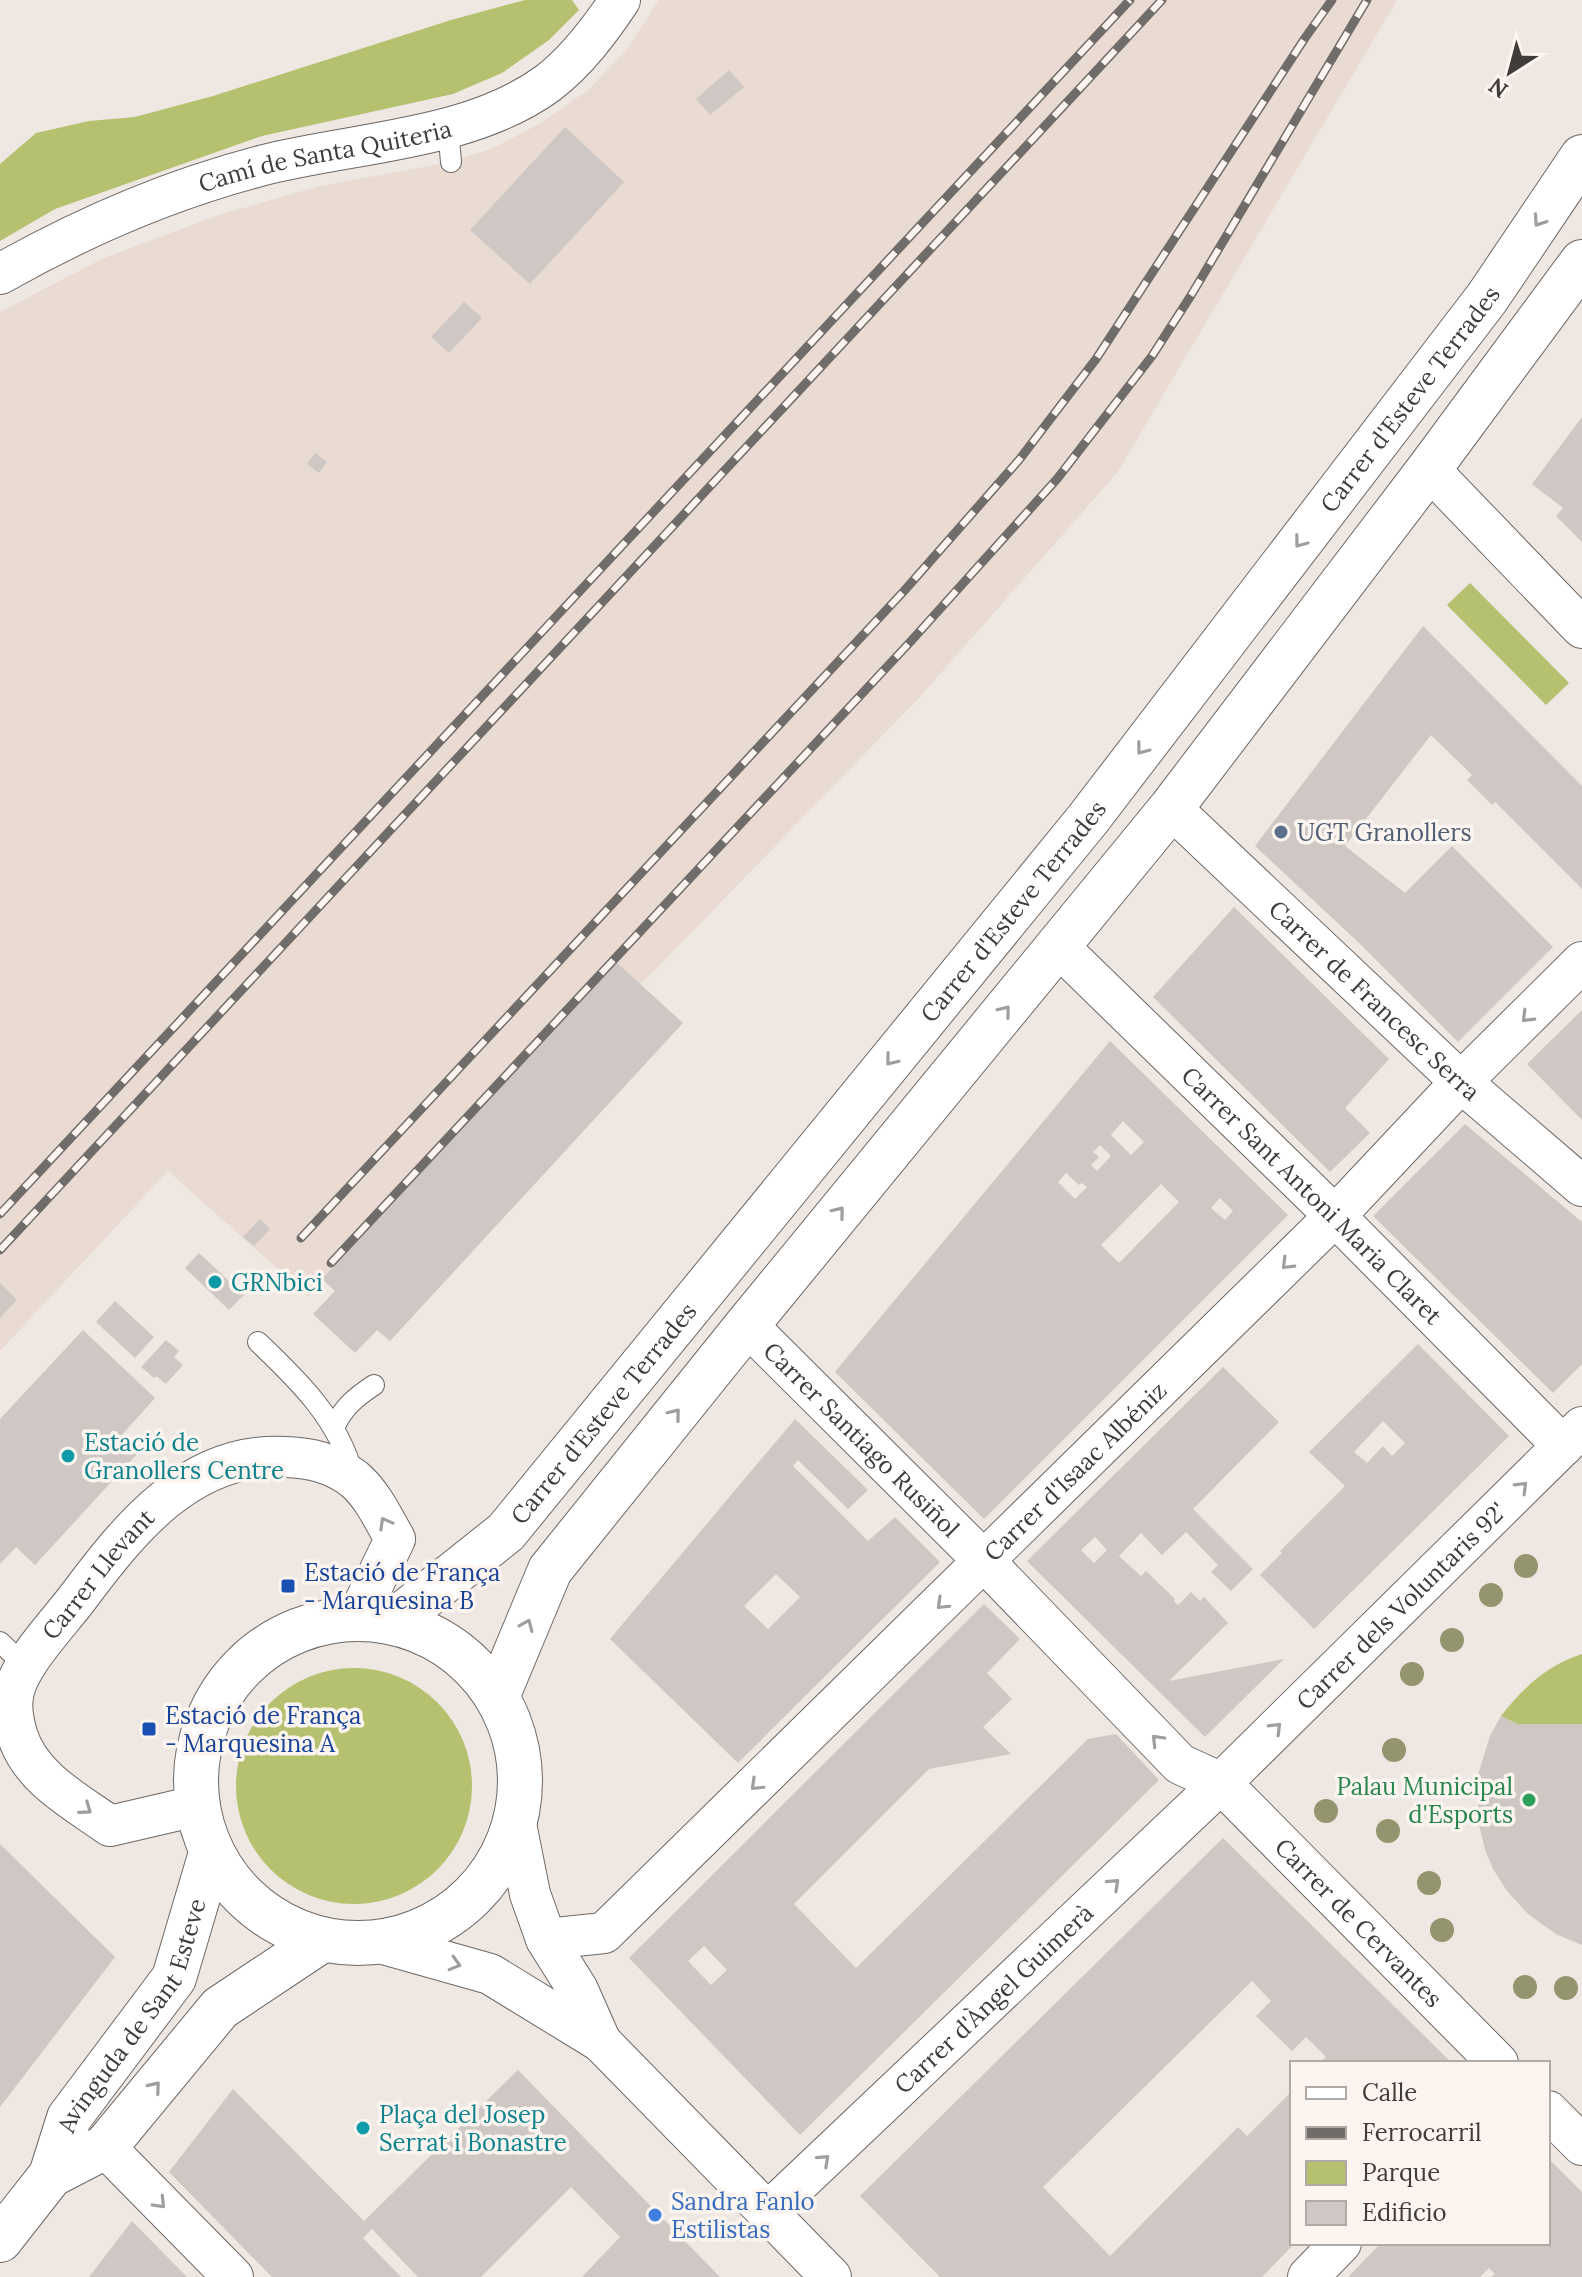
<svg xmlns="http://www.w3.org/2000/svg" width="1582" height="2277" font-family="Lora,serif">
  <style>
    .built { fill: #e9dbd2 }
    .green { fill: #b5c16e }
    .building { fill: #cec7c3; fill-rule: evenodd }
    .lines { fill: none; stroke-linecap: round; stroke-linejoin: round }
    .lane-casing { stroke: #6e6864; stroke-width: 22 }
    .street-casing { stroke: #6e6864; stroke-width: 42 }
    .secondary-casing { stroke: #6e6864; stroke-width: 46 }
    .lane { stroke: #fff; stroke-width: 20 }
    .street { stroke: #fff; stroke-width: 40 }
    .secondary { stroke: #fff; stroke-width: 44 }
    .rail-casing { stroke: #706c69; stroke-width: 9 }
    .rail { stroke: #fcf4ef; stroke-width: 6; stroke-dasharray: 18; stroke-linecap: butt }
    .tree { fill: #94946e }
    .oneway { stroke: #9f9e9c }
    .service-dot { fill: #5c6f8a; stroke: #fcf4ef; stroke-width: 3 }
    .culture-dot { fill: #0f9aa8; stroke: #fcf4ef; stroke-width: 3 }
    .transit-dot { fill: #1a4fb4; stroke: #fcf4ef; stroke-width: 3 }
    .leisure-dot { fill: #2e9e5b; stroke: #fcf4ef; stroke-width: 3 }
    .shop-dot { fill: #3f7fe0; stroke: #fcf4ef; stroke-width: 3 }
    .labels { text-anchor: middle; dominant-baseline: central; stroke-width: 7; stroke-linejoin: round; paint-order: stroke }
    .street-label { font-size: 24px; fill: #3f3c3a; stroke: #fcf4ef }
    .service-label { font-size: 24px; fill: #4e5e75; stroke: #fcf4ef; text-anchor: start }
    .culture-label { font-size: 24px; fill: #0d838f; stroke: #fcf4ef; text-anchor: start }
    .transit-label { font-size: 24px; fill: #164399; stroke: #fcf4ef; text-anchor: start }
    .leisure-label { font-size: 24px; fill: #27864d; stroke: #fcf4ef; text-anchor: end }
    .shop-label { font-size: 24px; fill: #366cbe; stroke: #fcf4ef; text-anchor: start }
  </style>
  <rect width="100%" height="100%" fill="#eee7e2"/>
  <polygon class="built" points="659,0 1397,0 1117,473 918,699 653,972 308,1296 168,1171 0,1351 0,312 104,258 219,215 320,186 451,162 493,148 539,124 588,90 627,49"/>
  <g class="green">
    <polygon points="525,0 572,0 579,10 549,40 502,73 453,94 262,136 55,209 0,241 0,164 36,133 89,121 135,117 213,96 451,20"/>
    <polygon points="1470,583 1569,683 1546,705 1447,605"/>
    <path d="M1582,1654V1724H1517L1501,1716C1525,1686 1546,1666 1582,1654Z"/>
    <circle cx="354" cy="1786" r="118"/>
  </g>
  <g class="building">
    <polygon points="729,70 744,87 710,115 696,99"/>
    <polygon points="565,127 624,182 530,284 470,230"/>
    <polygon points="464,302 482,318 449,353 431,337"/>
    <polygon points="1582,417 1582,542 1556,516 1563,508 1532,484"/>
    <polygon points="315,453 327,462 319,473 307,464"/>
    <polygon points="1423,626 1582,786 1582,889 1495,802 1492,805 1467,780 1472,775 1431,735 1345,846 1405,893 1452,846 1553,947 1458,1042 1357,941 1255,846"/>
    <polygon points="1234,907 1389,1059 1345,1108 1370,1133 1330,1172 1153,997"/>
    <polygon points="615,961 683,1023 390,1341 377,1330 355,1353 313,1314 335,1291 322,1279"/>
    <polygon points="1582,1010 1582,1120 1527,1064"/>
    <path d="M1110,1041L1288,1215L984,1519L835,1372ZM1123,1121L1144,1142L1131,1155L1111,1135ZM1100,1145L1111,1156L1097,1171L1091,1165L1099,1157L1093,1152ZM1066,1173L1079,1185L1082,1183L1087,1187L1075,1199L1058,1182ZM1161,1184L1179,1202L1119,1263L1101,1245ZM1220,1198L1233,1211L1225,1220L1211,1208Z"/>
    <polygon points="1465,1124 1582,1222 1582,1364 1553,1393 1373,1216"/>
    <polygon points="260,1219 270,1229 254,1246 243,1237"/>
    <polygon points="199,1253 244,1295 229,1310 185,1268"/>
    <polygon points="0,1283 17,1300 0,1318"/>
    <polygon points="115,1301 154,1337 135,1358 96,1322"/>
    <polygon points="83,1330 155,1398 120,1437 137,1454 35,1565 16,1547 0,1564 0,1419"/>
    <polygon points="166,1340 179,1351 174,1357 183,1365 166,1384 156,1376 154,1378 141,1367"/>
    <path d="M1418,1344L1509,1436L1314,1629L1260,1575L1282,1553L1280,1551L1345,1486L1309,1452ZM1383,1421L1405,1443L1392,1456L1383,1446L1367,1463L1354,1452Z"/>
    <path d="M1223,1367L1279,1422L1193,1509L1253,1569L1231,1591L1211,1572L1218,1565L1186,1532L1162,1555L1141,1533L1119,1556L1141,1576L1146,1571L1175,1599L1174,1601L1178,1605L1191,1592L1200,1601L1204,1597L1228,1623L1169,1681L1284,1659L1205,1737L1027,1561ZM1095,1537L1107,1550L1094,1563L1081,1550Z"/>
    <path d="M795,1419L868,1490L848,1509L798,1460L793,1466L868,1541L895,1517L940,1562L738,1763L610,1639ZM776,1574L800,1597L768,1629L744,1606Z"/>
    <path d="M984,1604L1020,1639L987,1673L1012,1699L983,1727L1011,1754L929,1769L794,1904L856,1968L1088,1739L1116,1734L1159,1780L800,2135L629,1958ZM704,1946L727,1970L711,1985L688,1961Z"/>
    <polygon points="1501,1716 1517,1724 1582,1724 1582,1945 1556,1934 1528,1914 1507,1891 1493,1869 1485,1850 1478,1820 1478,1775 1490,1736"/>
    <polygon points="1223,1838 1452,2063 1320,2063 1326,2057 1306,2037 1292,2051 1256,2016 1271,2001 1252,1981 1043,2187 1110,2256 1238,2127 1247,2136 1292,2091 1292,2243 1295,2243 1262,2277 940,2277 860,2196"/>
    <polygon points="0,1844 115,1957 0,2107"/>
    <polygon points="518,2070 720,2277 582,2277 620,2237 571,2187 481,2277 418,2277 372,2229 363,2238 401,2277 272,2277 169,2172 233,2089 364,2221"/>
    <polygon points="1548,2158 1582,2192 1582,2277 1491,2277 1495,2274 1489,2268 1480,2277 1348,2277 1381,2243 1548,2243"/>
    <polygon points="132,2221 187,2277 89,2277"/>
  </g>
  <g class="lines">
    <g class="lane-casing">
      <g id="lane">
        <polyline points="448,128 451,162"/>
        <path d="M258,1342C299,1381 339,1420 353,1475"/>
        <path d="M334,1428C343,1407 356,1397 374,1385"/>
        <polyline points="0,1642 26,1667"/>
      </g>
    </g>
    <g class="street-casing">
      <g id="street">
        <path id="s1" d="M0,274C83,227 171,189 264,165C355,142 471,140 548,83C577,61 600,30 620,0"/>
        <polyline points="1429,469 1582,628"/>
        <path id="s2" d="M1171,808L1461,1082L1582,1186"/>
        <path id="s3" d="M1058,946L1335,1216L1563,1446"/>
        <path id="s4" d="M747,1325L985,1562L1180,1764L1221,1783L1498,2063"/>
        <path id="s5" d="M196,1806L110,1826C75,1801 30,1778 17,1734C14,1723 11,1708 13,1697C16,1666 60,1622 79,1596C130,1528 191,1451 286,1457C311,1458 333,1463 354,1479C372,1494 383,1518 395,1539L357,1618"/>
        <polyline points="516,1824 530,1894 546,1939 578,1990 601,2042"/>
        <path id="s6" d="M546,1939L604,1933L1335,1216L1461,1082L1582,962"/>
        <polyline points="380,1943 490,1974 601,2042 831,2277"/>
        <polyline points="1548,2111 1582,2145"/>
        <polyline points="105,2147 233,2277"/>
        <path id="s7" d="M767,2213L1221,1783L1582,1427"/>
        <polyline points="1308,2277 1341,2243"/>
      </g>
    </g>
    <g class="secondary-casing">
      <g id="secondary">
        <circle cx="358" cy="1781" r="162"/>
        <path id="s8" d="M393,1622L506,1532L1088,819L1487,298L1582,157"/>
        <polyline points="497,1697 550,1570 747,1325 1171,808 1429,469 1582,262"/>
        <polyline points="51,2175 105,2147 220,2008 322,1940"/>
        <path id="s9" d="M0,2240L51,2175L69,2118L174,1978L211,1853"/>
      </g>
    </g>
    <use href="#lane" class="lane"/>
    <use href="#street" class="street"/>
    <use href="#secondary" class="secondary"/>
    <g class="rail-casing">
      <g id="rail">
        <polyline points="0,1214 1130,0"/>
        <polyline points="301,1238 904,591 1019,460 1096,359 1305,38 1332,0"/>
        <polyline points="0,1250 1162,0"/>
        <polyline points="331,1263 912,640 1057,479 1152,356 1190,297 1367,0"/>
      </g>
    </g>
    <use href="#rail" class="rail"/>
  </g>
  <g class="tree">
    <circle cx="1526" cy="1566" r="12"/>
    <circle cx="1491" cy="1595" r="12"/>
    <circle cx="1452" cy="1640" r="12"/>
    <circle cx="1412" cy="1674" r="12"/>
    <circle cx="1394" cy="1750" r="12"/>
    <circle cx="1326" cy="1811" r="12"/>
    <circle cx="1388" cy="1831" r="12"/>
    <circle cx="1429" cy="1883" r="12"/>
    <circle cx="1442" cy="1930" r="12"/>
    <circle cx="1525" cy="1987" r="12"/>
    <circle cx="1566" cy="1988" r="12"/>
  </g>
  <defs><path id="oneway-chevron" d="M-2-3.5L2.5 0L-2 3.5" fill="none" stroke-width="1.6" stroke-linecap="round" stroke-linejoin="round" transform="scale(2)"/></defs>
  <g class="oneway">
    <use href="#oneway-chevron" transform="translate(1539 221) rotate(124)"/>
    <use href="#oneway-chevron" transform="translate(1300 542) rotate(127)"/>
    <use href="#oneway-chevron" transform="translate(1142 749) rotate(127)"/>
    <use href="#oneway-chevron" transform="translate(1005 1011) rotate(-51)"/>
    <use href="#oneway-chevron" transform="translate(1527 1017) rotate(135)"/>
    <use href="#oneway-chevron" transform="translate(891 1060) rotate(129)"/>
    <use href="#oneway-chevron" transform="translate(839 1212) rotate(-51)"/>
    <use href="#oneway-chevron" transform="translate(1287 1264) rotate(135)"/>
    <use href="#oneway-chevron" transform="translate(675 1414) rotate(-51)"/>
    <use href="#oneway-chevron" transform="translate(1522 1487) rotate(-45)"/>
    <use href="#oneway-chevron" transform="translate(385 1523) rotate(-119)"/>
    <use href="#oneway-chevron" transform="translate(942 1604) rotate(136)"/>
    <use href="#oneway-chevron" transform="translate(527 1625) rotate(-67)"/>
    <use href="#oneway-chevron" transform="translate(1276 1728) rotate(-45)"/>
    <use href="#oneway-chevron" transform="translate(1157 1740) rotate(-134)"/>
    <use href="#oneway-chevron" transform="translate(756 1785) rotate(136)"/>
    <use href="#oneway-chevron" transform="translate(86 1809) rotate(36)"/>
    <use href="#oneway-chevron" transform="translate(1114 1884) rotate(-43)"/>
    <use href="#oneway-chevron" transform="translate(455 1964) rotate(16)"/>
    <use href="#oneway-chevron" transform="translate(155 2087) rotate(-50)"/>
    <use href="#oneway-chevron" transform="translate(824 2160) rotate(-43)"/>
    <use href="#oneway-chevron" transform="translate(160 2203) rotate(46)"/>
  </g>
  <circle class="service-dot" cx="1281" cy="832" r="8"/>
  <g class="culture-dot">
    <circle cx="215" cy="1282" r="8"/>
    <circle cx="68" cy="1456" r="8"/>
    <circle cx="363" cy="2128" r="8"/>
  </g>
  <g class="transit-dot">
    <rect x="280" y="1578" width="16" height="16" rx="4"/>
    <rect x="141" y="1721" width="16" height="16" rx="4"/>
  </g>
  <circle class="leisure-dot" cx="1529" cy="1800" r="8"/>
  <circle class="shop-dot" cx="655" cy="2215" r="8"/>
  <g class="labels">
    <g class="street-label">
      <text stroke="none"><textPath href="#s1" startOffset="348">Camí de Santa Quiteria</textPath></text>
      <text stroke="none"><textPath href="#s8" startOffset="1594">Carrer d'Esteve Terrades</textPath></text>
      <text stroke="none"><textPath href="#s8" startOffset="946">Carrer d'Esteve Terrades</textPath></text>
      <text stroke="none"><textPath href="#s2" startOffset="280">Carrer de Francesc Serra</textPath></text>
      <text stroke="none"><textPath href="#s3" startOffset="356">Carrer Sant Antoni Maria Claret</textPath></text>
      <text stroke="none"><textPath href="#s8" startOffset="298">Carrer d'Esteve Terrades</textPath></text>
      <text stroke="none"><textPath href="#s4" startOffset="162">Carrer Santiago Rusiñol</textPath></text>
      <text stroke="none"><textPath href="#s6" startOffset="718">Carrer d'Isaac Albéniz</textPath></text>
      <text stroke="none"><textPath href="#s5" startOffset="410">Carrer Llevant</textPath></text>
      <text stroke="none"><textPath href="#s7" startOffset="878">Carrer dels Voluntaris 92'</textPath></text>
      <text stroke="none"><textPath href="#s4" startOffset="858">Carrer de Cervantes</textPath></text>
      <text stroke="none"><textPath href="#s7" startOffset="312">Carrer d'Àngel Guimerà</textPath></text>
      <text stroke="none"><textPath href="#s9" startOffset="264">Avinguda de Sant Esteve</textPath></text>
    </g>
    <g class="service-label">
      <text x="1297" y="832">UGT Granollers</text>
    </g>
    <g class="culture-label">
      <text x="231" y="1282">GRNbici</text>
      <text x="84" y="1442">Estació de<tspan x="84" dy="28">Granollers Centre</tspan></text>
      <text x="379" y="2114">Plaça del Josep<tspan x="379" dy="28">Serrat i Bonastre</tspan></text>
    </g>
    <g class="transit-label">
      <text x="304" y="1572">Estació de França<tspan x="304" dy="28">- Marquesina B</tspan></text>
      <text x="165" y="1715">Estació de França<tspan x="165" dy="28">- Marquesina A</tspan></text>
    </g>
    <g class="leisure-label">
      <text x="1513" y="1786">Palau Municipal<tspan x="1513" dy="28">d'Esports</tspan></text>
    </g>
    <g class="shop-label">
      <text x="671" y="2201">Sandra Fanlo<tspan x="671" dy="28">Estilistas</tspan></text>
    </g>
  </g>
  <rect x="1290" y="2061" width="260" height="184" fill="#fcf4ef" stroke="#b0aaa7" stroke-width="2"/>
  <rect x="1306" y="2087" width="40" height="12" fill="#ffffff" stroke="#b0aaa7" stroke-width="2"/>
  <text x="1362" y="2101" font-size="24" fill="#3f3c3a">Calle</text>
  <rect x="1306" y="2127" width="40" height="12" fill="#706c69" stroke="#b0aaa7" stroke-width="2"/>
  <text x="1362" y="2141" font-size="24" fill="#3f3c3a">Ferrocarril</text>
  <rect x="1306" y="2161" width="40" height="24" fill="#b5c16e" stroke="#b0aaa7" stroke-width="2"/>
  <text x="1362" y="2181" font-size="24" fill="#3f3c3a">Parque</text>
  <rect x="1306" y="2201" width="40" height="24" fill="#cec7c3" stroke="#b0aaa7" stroke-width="2"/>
  <text x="1362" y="2221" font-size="24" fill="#3f3c3a">Edificio</text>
  <g transform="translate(1510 72) rotate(216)" stroke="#fcf4ef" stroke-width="6" paint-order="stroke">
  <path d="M0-6L14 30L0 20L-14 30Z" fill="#3f3c3a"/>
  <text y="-12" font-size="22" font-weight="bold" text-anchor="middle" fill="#3f3c3a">N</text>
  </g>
</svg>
